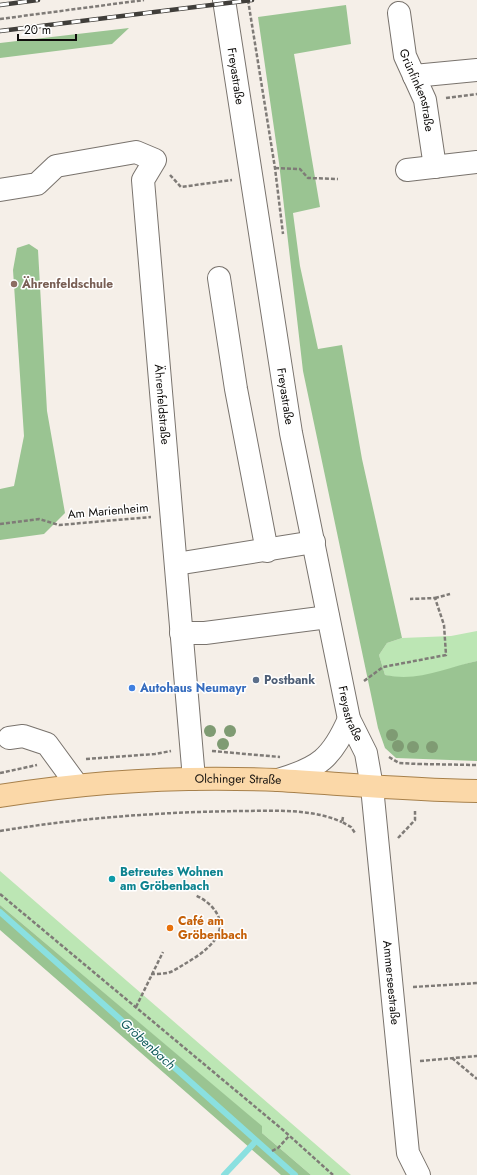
<svg xmlns="http://www.w3.org/2000/svg" width="477" height="1175" font-family="Jost,sans-serif">
  <style>
    .green { fill: #bce6b4 }
    .forest { fill: #9ac492 }
    .lines { fill: none; stroke-linecap: round; stroke-linejoin: round }
    .stream { stroke: #8ae0e0; stroke-width: 6 }
    .minor-casing { stroke: #79736d; stroke-width: 24 }
    .major-casing { stroke: #a7804b; stroke-width: 24 }
    .path { stroke: #7f7b77; stroke-width: 2.5; stroke-dasharray: 4 2; stroke-linecap: butt }
    .minor { stroke: #fff; stroke-width: 22 }
    .major { stroke: #fbd8a8; stroke-width: 22 }
    .rail-casing { stroke: #403e3a; stroke-width: 4.5 }
    .rail { stroke: #fff; stroke-width: 3; stroke-dasharray: 9; stroke-linecap: butt }
    .tree { fill: #7f9b73 }
    .education-dot { fill: #8d6e63; stroke: #fff; stroke-width: 1.5 }
    .service-dot { fill: #5c6f8a; stroke: #fff; stroke-width: 1.5 }
    .shop-dot { fill: #3f7fe0; stroke: #fff; stroke-width: 1.5 }
    .culture-dot { fill: #0f9aa8; stroke: #fff; stroke-width: 1.5 }
    .food-dot { fill: #e8710a; stroke: #fff; stroke-width: 1.5 }
    .labels { text-anchor: middle; dominant-baseline: central; stroke-width: 3; stroke-linejoin: round; paint-order: stroke }
    .street-label { font-size: 12px; fill: #0f0d0b; stroke: #fff }
    .education-label { font-size: 12px; font-weight: bold; fill: #785e54; stroke: #fff; text-anchor: start }
    .service-label { font-size: 12px; font-weight: bold; fill: #4e5e75; stroke: #fff; text-anchor: start }
    .shop-label { font-size: 12px; font-weight: bold; fill: #366cbe; stroke: #fff; text-anchor: start }
    .culture-label { font-size: 12px; font-weight: bold; fill: #0d838f; stroke: #fff; text-anchor: start }
    .food-label { font-size: 12px; font-weight: bold; fill: #c56008; stroke: #fff; text-anchor: start }
    .water-label { font-size: 13px; font-style: italic; fill: #115c5c; stroke: #fff }
  </style>
  <rect width="100%" height="100%" fill="#f5efe8"/>
  <g class="green">
    <path d="M477,631V661C455,666 425,680 404,678C397,678 391,676 385,675L379,655L387,643L402,638L451,636Z"/>
    <polygon points="0,871 351,1175 311,1175 262,1133 261,1126 0,905"/>
  </g>
  <g class="forest">
    <path d="M346,5L351,44L294,54L320,207L293,213L300,266L318,349L342,345L362,459L402,638L387,643L379,655L385,675C419,682 445,668 477,661V761L396,758L385,748L378,728L303,371L279,163L258,17Z"/>
    <polygon points="129,28 112,44 0,58 0,43"/>
    <polygon points="29,244 38,250 47,411 65,513 44,534 0,540 0,489 14,486 24,436 13,270 17,248"/>
    <polygon points="0,905 262,1126 262,1133 311,1175 281,1175 0,930"/>
  </g>
  <g class="lines">
    <g class="stream">
      <polyline points="0,912 295,1175"/>
      <polyline points="224,1175 256,1141"/>
    </g>
    <g class="minor-casing">
      <g id="minor">
        <path id="s1" d="M224,0L291,433L349,719L366,753L372,787L408,1153L419,1175"/>
        <path id="s2" d="M399,13L405,56L425,100L435,167"/>
        <polyline points="414,76 477,70"/>
        <polyline points="407,170 477,162"/>
        <path id="s3" d="M0,190L37,184L56,166L136,152L155,160L143,180L146,216L194,779"/>
        <polyline points="219,278 236,389 267,551"/>
        <polyline points="176,564 314,542"/>
        <polyline points="181,633 205,633 328,617"/>
        <polyline points="9,738 23,736 47,744 77,785"/>
        <path d="M278,780C319,768 332,758 349,719"/>
      </g>
    </g>
    <g class="major-casing">
      <g id="major">
        <path id="s4" d="M0,796C91,781 185,776 278,780C344,784 410,790 477,791"/>
      </g>
    </g>
    <g class="path">
      <polyline points="248,0 275,168 283,234"/>
      <polyline points="0,19 144,0"/>
      <polyline points="446,98 477,94"/>
      <polyline points="275,168 300,169 308,178 338,179"/>
      <polyline points="170,175 181,187 232,180"/>
      <polyline points="0,524 39,519 59,525 151,517"/>
      <polyline points="435,598 450,594"/>
      <polyline points="364,681 383,667 446,655 444,625 435,598 410,599"/>
      <polyline points="212,751 280,757"/>
      <polyline points="389,757 399,763 418,764"/>
      <polyline points="86,759 155,754 171,751"/>
      <polyline points="418,764 477,765"/>
      <polyline points="0,773 37,765"/>
      <polyline points="343,817 342,822 351,827 355,833"/>
      <path d="M0,831C79,818 160,812 240,811C274,811 310,808 342,822"/>
      <polyline points="398,838 415,820 415,811"/>
      <polyline points="0,894 283,1130 333,1175"/>
      <path d="M151,974C156,974 162,974 167,973C172,972 178,968 183,965C195,958 209,949 216,938C228,919 211,902 195,895"/>
      <polyline points="413,987 477,983"/>
      <polyline points="136,1007 163,952"/>
      <polyline points="452,1058 477,1079"/>
      <polyline points="420,1061 477,1056"/>
      <polyline points="272,1151 278,1148 289,1136"/>
    </g>
    <use href="#minor" class="minor"/>
    <use href="#major" class="major"/>
    <g class="rail-casing">
      <g id="rail">
        <polyline points="0,5 38,0"/>
        <polyline points="0,31 252,0"/>
      </g>
    </g>
    <use href="#rail" class="rail"/>
  </g>
  <g class="tree">
    <circle cx="210" cy="731" r="6"/>
    <circle cx="230" cy="731" r="6"/>
    <circle cx="392" cy="735" r="6"/>
    <circle cx="223" cy="744" r="6"/>
    <circle cx="398" cy="746" r="6"/>
    <circle cx="413" cy="747" r="6"/>
    <circle cx="432" cy="747" r="6"/>
  </g>
  <circle class="education-dot" cx="14" cy="284" r="4"/>
  <circle class="service-dot" cx="256" cy="680" r="4"/>
  <circle class="shop-dot" cx="132" cy="688" r="4"/>
  <circle class="culture-dot" cx="112" cy="879" r="4"/>
  <circle class="food-dot" cx="170" cy="928" r="4"/>
  <g class="labels">
    <g class="street-label">
      <text stroke="none"><textPath href="#s1" startOffset="77">Freyastraße</textPath></text>
      <text stroke="none"><textPath href="#s2" startOffset="80">Grünfinkenstraße</textPath></text>
      <text stroke="none"><textPath href="#s1" startOffset="401">Freyastraße</textPath></text>
      <text stroke="none"><textPath href="#s3" startOffset="414">Ährenfeldstraße</textPath></text>
      <text transform="translate(108 511) rotate(-5)">Am Marienheim</text>
      <text stroke="none"><textPath href="#s1" startOffset="725">Freyastraße</textPath></text>
      <text stroke="none"><textPath href="#s4" startOffset="239">Olchinger Straße</textPath></text>
      <text stroke="none"><textPath href="#s1" startOffset="999">Ammerseestraße</textPath></text>
    </g>
    <g class="education-label">
      <text x="22" y="284">Ährenfeldschule</text>
    </g>
    <g class="service-label">
      <text x="264" y="680">Postbank</text>
    </g>
    <g class="shop-label">
      <text x="140" y="688">Autohaus Neumayr</text>
    </g>
    <g class="culture-label">
      <text x="120" y="872">Betreutes Wohnen<tspan x="120" dy="14">am Gröbenbach</tspan></text>
    </g>
    <g class="food-label">
      <text x="178" y="921">Café am<tspan x="178" dy="14">Gröbenbach</tspan></text>
    </g>
    <g class="water-label">
      <text transform="translate(148 1044) rotate(42)">Gröbenbach</text>
    </g>
  </g>
  <path d="M18 34v6h58v-6" fill="none" stroke="#0f0d0b" stroke-width="2"/>
  <text x="24" y="34" font-size="12" fill="#0f0d0b" stroke="#ffffff" stroke-width="3" paint-order="stroke">20 m</text>
</svg>
